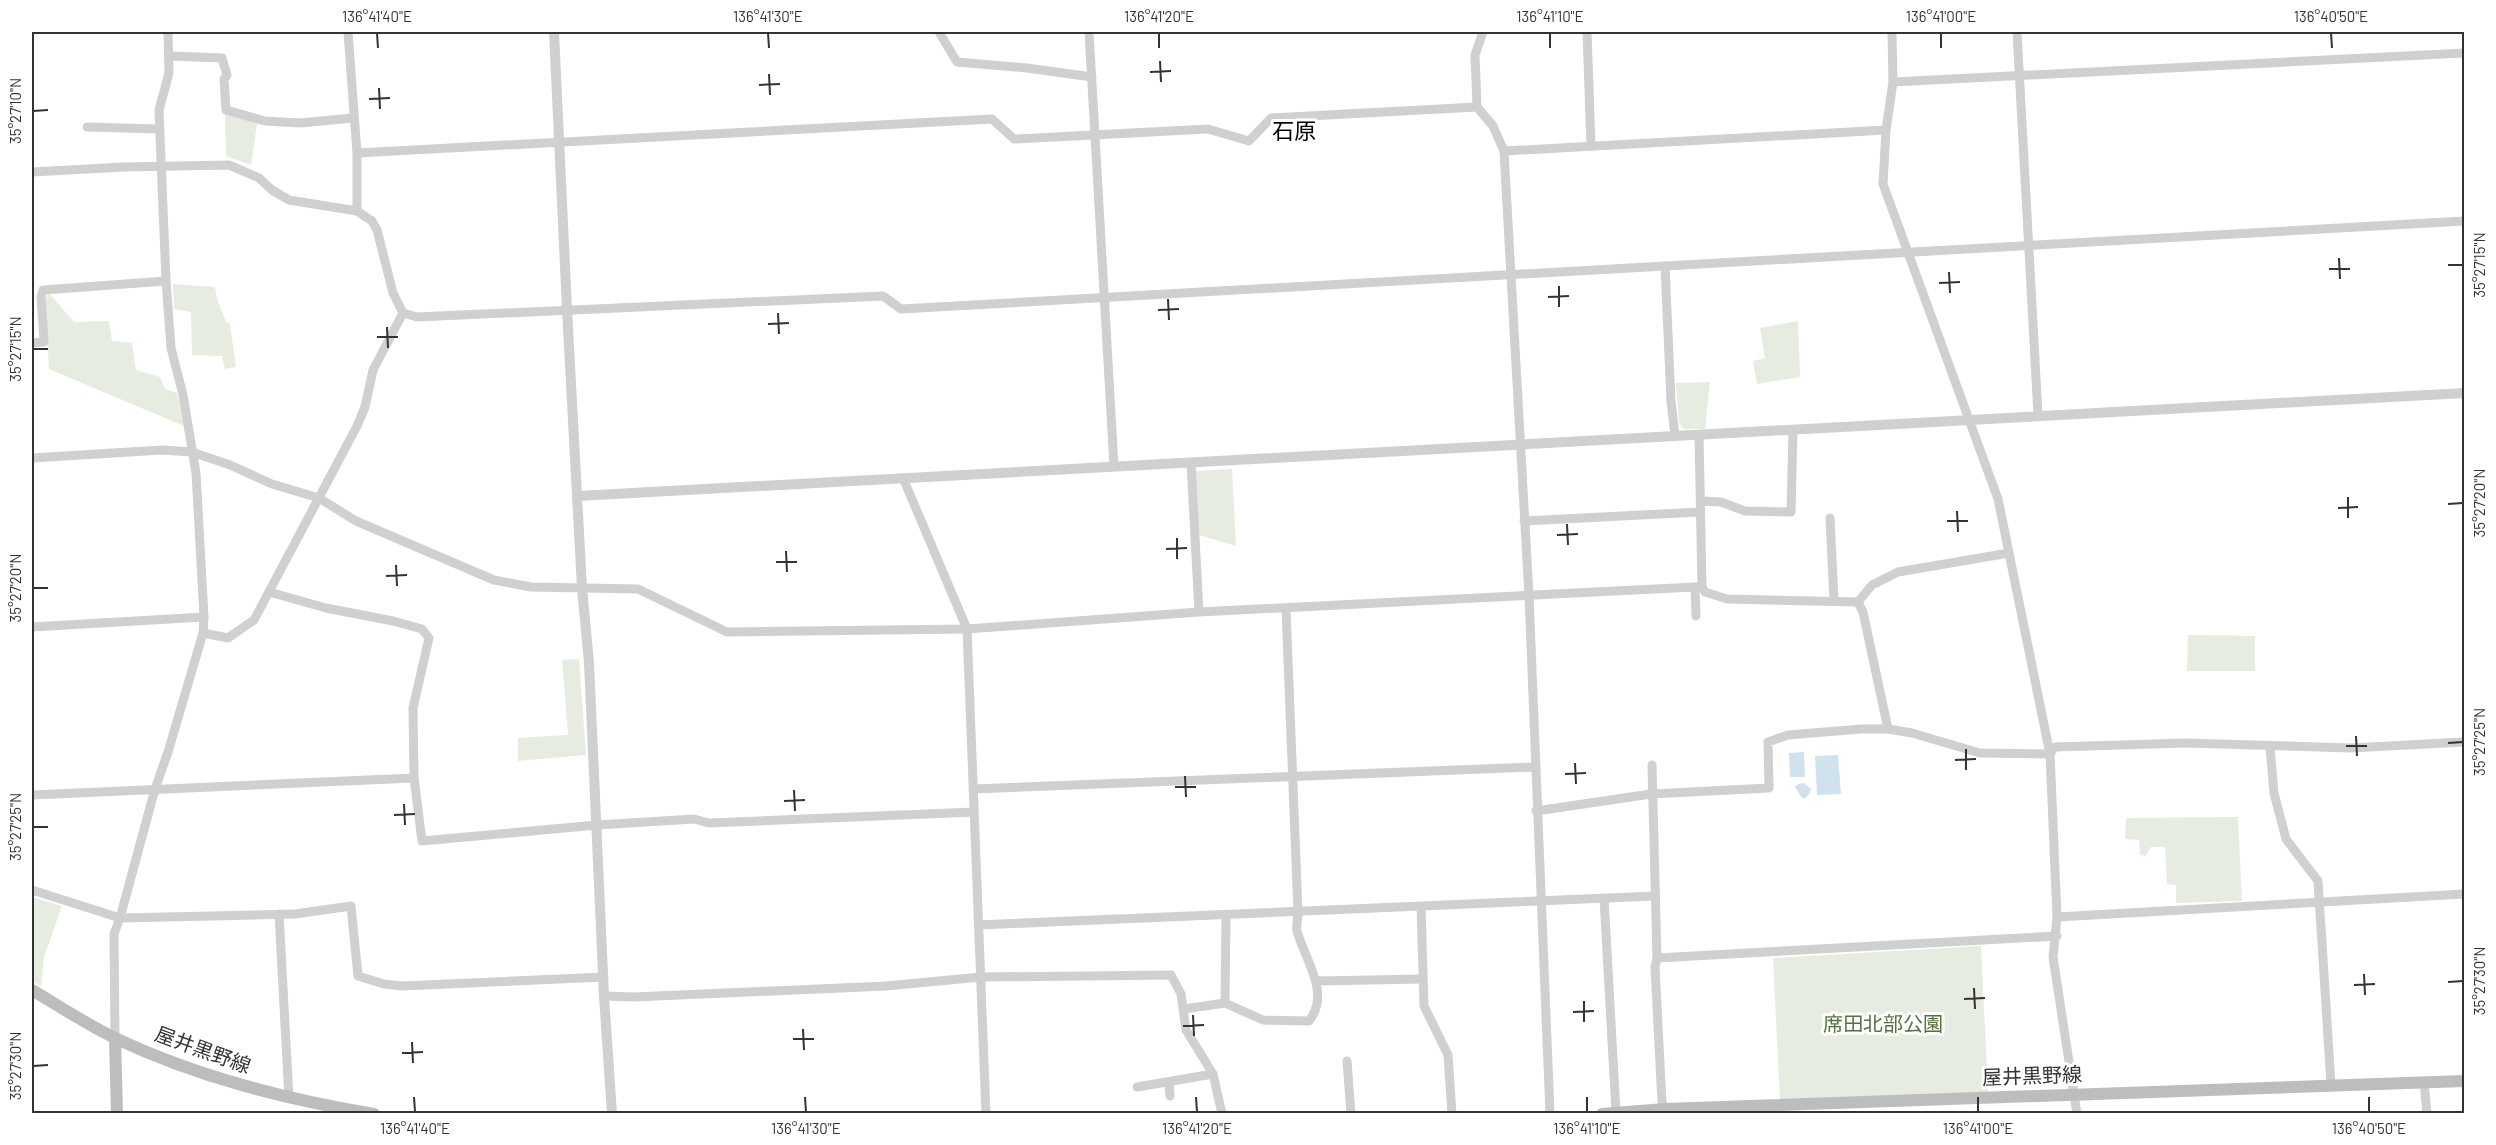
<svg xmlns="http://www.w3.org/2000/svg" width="2496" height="1145" font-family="Barlow,'Noto Sans JP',sans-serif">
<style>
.green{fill:#e6ecdf}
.water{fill:#cfe2ee}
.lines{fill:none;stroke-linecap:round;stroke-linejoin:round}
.minor{stroke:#d0d0d0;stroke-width:9}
.tertiary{stroke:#d0d0d0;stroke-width:10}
.secondary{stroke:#bdbdbd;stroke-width:12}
.ticks{fill:none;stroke:#333;stroke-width:2}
.labels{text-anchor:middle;stroke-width:6;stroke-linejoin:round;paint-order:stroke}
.park-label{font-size:20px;fill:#56703f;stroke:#fff}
.street-label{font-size:20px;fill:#333;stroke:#fff}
.quarter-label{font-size:22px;fill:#000;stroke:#fff}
.neatline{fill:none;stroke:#333;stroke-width:2}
.ticks-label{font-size:15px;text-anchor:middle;fill:#333}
</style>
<rect width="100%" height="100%" fill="#fff"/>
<g class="green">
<polygon points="225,113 258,117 251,165 226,156"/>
<polygon points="173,284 215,287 217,299 226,322 230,324 236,367 225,369 222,356 192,355 191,312 174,309"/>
<polygon points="49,293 74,322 109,321 112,341 132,343 136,370 160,377 165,389 177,393 184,426 49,369 45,299"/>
<polygon points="1798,321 1800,377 1757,384 1753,361 1765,358 1760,328"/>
<polygon points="1710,382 1705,429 1684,429 1679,423 1676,383"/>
<polygon points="1232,469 1236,546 1199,535 1195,471"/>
<polygon points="2188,635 2255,636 2255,671 2187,671"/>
<polygon points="579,659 586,755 518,761 518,738 568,735 562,660"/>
<polygon points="2238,817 2242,901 2176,903 2176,885 2167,884 2165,847 2151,847 2146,856 2140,855 2139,840 2125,839 2126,818"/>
<polygon points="32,897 62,906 44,957 41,987 32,981"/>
<polygon points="1981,946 1988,1092 1780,1100 1773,958"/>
</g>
<g class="water">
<polygon points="1804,752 1805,777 1790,777 1789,753"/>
<polygon points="1838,755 1841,794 1817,795 1815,756"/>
<polygon points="1804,783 1811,789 1810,793 1806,798 1802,798 1795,787 1798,784"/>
</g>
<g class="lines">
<g class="minor">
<polyline points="348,32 357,153 357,211"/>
<polyline points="939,32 957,62 1027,68 1092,77"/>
<polyline points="1089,32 1114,466"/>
<polyline points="1483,32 1475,55 1477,107 1493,126 1504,151 1529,596 1550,1114"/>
<polyline points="1587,32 1591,146"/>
<polyline points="1892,32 1893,82 1886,130 1883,184 1998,499 2050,754 2057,917 2053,957 2077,1114"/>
<polyline points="2017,32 2038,415"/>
<polyline points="170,56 222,58 227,75 224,79 226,110 265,121 300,123 353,118"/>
<polyline points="1893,82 2464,53"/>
<polyline points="87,127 159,129"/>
<polyline points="1504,151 1886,130"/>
<polyline points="357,153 992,119 1014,139 1208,129 1249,141 1271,118 1477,107"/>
<polyline points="32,172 124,167 229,165 259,178 272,190 289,200 357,211 372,221 377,230 393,293 403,313"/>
<polyline points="1665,266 1671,401 1675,436"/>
<polyline points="403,313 417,317 883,296 901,309 2464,221"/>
<polyline points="32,343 44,342 41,297 43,290 166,281"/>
<polyline points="1699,435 1702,587"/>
<polyline points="32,458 162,450 192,452 230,465 272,484 319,498 356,521 494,580 531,587 638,589 727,632 967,629 1199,612 1695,587 1702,587 1705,592 1727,599 1858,602"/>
<polyline points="1191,463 1199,612"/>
<polyline points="903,478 967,629 986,1114"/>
<polyline points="1701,501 1721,502 1745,511 1791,512 1793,430"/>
<polyline points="1830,518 1834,601"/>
<polyline points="1524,521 1700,512"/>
<polyline points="1695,587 1696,616"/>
<polyline points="269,592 326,608 393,621 422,629 429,638 413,708 414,778 422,841 597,825 694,819 709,823 974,812"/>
<polyline points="1858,602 1872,585 1898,572 2009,553"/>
<polyline points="1858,602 1863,612 1888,729"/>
<polyline points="32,627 204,617"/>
<polyline points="203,633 228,638 254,620 357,426 365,407 373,370 403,313"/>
<polyline points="2270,747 2274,793 2286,839 2318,881 2331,1085"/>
<polyline points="1652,765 1657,958 1655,967 1662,1103 1665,1109"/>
<polyline points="973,789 1535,767"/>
<polyline points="32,795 414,778"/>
<polyline points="1536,811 1651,794 1769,788 1768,742 1788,735 1861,729 1888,729 1912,733 1980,753 2050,754 2055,747 2186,743 2351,748 2464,742"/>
<polyline points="32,890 120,918 295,914 351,906 358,976 384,984 402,986 604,977"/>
<polyline points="1604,898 1616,1112"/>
<polyline points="1421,907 1424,1006 1448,1055 1452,1114"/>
<polyline points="279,914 289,1098"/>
<path d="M1226 915 1225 1003 1263 1020 1309 1021C1331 993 1305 960 1297 931 1296 925 1298 918 1298 912L1286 609"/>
<polyline points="2057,917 2464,894"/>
<polyline points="978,925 1655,896"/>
<polyline points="1657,958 2057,936"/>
<polyline points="1317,981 1422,979"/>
<polyline points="604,996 634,997 886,986 981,977 1171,975 1181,994 1186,1030 1213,1074 1222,1114"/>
<polyline points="1184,1009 1225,1003"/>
<polyline points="115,1038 114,934 120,918 155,789 168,752 203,633 204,617 196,473 183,395 171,348 166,281 159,110 169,73 168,32"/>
<polyline points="1347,1061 1351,1114"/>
<polyline points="1169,1082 1170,1096"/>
<polyline points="2424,1082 2427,1114"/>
<polyline points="1137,1087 1213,1074"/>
</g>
<g class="tertiary">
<polyline points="554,32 567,309 582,588 589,663 604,996 612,1114"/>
<polyline points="578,496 2464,393"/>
</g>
<g class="secondary">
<path d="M32 990C59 1006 86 1024 115 1038 197 1077 284 1099 374 1114"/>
<polyline points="115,1038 117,1114"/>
<polyline points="1602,1114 1665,1109 2464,1081"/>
</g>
</g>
<path class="ticks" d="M377 33 378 48M768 33 769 48M1159 33V48M1550 33V48M1941 33V48M2331 33 2332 48M1160 61 1161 82M1150 72 1171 71M769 74 770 95M759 85 780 84M379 88 380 109M369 99 390 98M33 111 48 110M2339 258 2340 279M2448 265H2463M2329 269H2350M1949 272 1950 293M1939 283 1960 282M1559 286V307M1548 297 1569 296M1168 299 1169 320M1158 310 1179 309M778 313 779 334M768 324 789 323M387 327 388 348M377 337H398M33 349H48M2348 497V518M2448 504 2463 503M2338 508 2358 507M1957 511 1958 532M1947 521H1968M1567 524 1568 545M1557 535 1578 534M1177 538V559M1166 549 1187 548M786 551 787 572M776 562H797M396 565 397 586M386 576 407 575M33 588H48M2356 736 2357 756M2448 743 2463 742M2346 746H2367M1966 749V770M1955 760 1976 759M1575 763 1576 784M1565 774 1586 773M1185 776 1186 797M1175 787H1196M794 790 795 811M784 801 805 800M404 804 405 825M394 815 415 814M33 827H48M2364 974 2365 995M2448 982 2463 981M2354 985 2375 984M1974 988 1975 1009M1964 999 1985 998M1584 1001V1022M1573 1012 1594 1011M1193 1015 1194 1036M1183 1026 1204 1025M803 1029 804 1050M793 1039H814M412 1042 413 1063M402 1053 423 1052M33 1066 48 1065M414 1097 415 1112M805 1097 806 1112M1196 1097 1197 1112M1587 1097V1112M1978 1097V1112M2369 1097V1112"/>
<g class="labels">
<g class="park-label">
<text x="1883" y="1031">席田北部公園</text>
</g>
<g class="street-label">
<text transform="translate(203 1050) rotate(20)" y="7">屋井黒野線</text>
<text transform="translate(2032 1076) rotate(-2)" y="7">屋井黒野線</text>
</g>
<g class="quarter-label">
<text x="1294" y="139">石原</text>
</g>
</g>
<rect width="2496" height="1145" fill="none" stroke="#ffffff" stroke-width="66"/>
<rect x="33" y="33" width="2430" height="1079" class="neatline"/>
<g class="ticks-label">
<text x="377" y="22">136°41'40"E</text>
<text x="768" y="22">136°41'30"E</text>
<text x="1159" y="22">136°41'20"E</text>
<text x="1550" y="22">136°41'10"E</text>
<text x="1941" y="22">136°41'00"E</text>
<text x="2331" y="22">136°40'50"E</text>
<text transform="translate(16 111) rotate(-90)" y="5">35°27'10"N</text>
<text transform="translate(2480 265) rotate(-90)" y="5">35°27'15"N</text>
<text transform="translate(16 349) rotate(-90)" y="5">35°27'15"N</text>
<text transform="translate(2480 503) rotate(-90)" y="5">35°27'20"N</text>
<text transform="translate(16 588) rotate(-90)" y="5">35°27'20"N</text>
<text transform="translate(2480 742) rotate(-90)" y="5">35°27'25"N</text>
<text transform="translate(16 827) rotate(-90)" y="5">35°27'25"N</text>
<text transform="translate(2480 981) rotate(-90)" y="5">35°27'30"N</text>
<text transform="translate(16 1066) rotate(-90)" y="5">35°27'30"N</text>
<text x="415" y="1134">136°41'40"E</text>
<text x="806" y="1134">136°41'30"E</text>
<text x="1197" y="1134">136°41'20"E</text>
<text x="1587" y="1134">136°41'10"E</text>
<text x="1978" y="1134">136°41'00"E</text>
<text x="2369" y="1134">136°40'50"E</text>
</g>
</svg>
